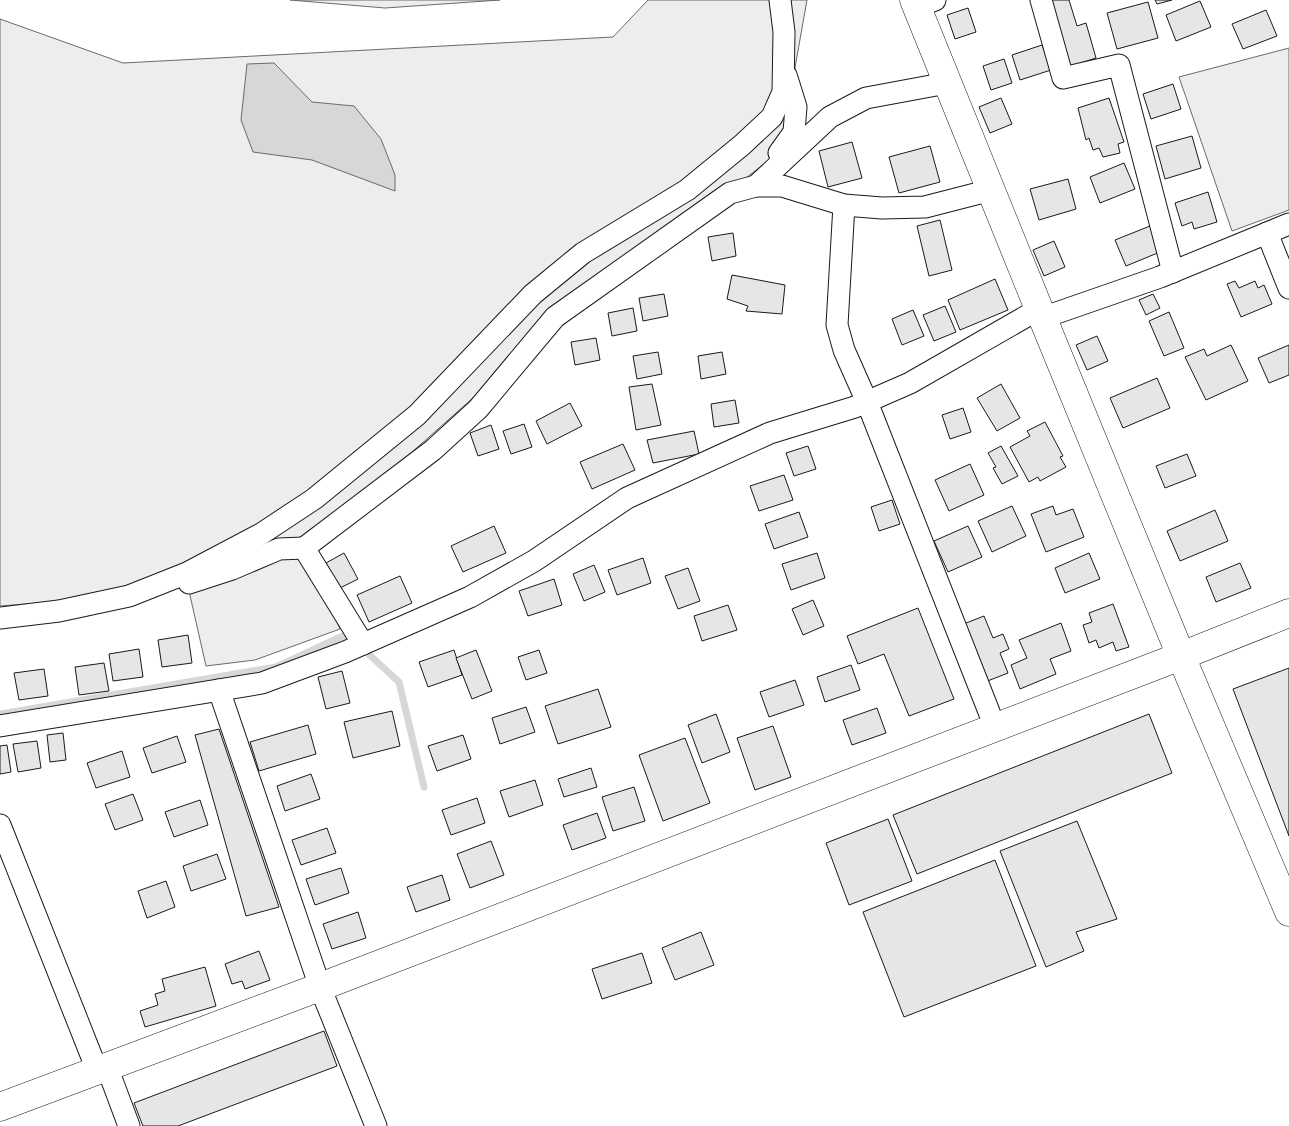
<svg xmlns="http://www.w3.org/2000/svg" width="1289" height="1126" font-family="Rubik,sans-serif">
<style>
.built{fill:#ededed;stroke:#6a6a6a}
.water{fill:#d7d7d7;stroke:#6a6a6a}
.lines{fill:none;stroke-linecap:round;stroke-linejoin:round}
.stream{stroke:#d7d7d7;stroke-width:7}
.building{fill:#e6e6e6;stroke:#1a1a1a}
.street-casing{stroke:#1a1a1a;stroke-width:23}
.secondary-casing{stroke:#1a1a1a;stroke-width:29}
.street{stroke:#fff;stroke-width:21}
.secondary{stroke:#fff;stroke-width:28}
</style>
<rect width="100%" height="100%" fill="#fff"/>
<g class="built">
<polygon points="290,0 500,0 385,8"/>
<polygon points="648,0 807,0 780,152 669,236 528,349 304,548 310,556 340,629 255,660 206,666 189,591 235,568 129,596 0,606 0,19 123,63 613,37"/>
<polygon points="1289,48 1289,210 1232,231 1179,77"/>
</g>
<polygon class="water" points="274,63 312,102 354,106 381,139 395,175 395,191 312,160 253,152 241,120 247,64"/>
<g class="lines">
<g class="stream">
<polyline points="362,648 399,682 424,787"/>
<polyline points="0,714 276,667 347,634 352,639"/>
</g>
</g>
<g class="building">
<polygon points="1047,0 1069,0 1077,26 1086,23 1096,58 1068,67"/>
<polygon points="1155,0 1172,0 1157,4"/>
<polygon points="1200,1 1211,27 1176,41 1166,15"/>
<polygon points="1148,2 1158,38 1117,49 1107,13"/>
<polygon points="968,8 976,32 955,39 947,15"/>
<polygon points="1266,10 1277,36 1243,49 1232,24"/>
<polygon points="1042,45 1051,70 1020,80 1012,55"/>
<polygon points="1004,59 1012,83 991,90 983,66"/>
<polygon points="1173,84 1181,109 1151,119 1143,94"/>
<polygon points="1001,98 1012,124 990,133 979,107"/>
<polygon points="1109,98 1124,142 1118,144 1120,153 1103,157 1099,148 1093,150 1089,138 1086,140 1078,108"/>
<polygon points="1192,136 1201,168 1165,179 1156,146"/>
<polygon points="852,142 862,178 828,187 819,151"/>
<polygon points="930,146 940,182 899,193 889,157"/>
<polygon points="1124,163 1135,189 1100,203 1090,177"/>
<polygon points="1068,179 1076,209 1039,220 1030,189"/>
<polygon points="1208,192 1217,222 1194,229 1192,222 1182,226 1175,203"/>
<polygon points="940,220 952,270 929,276 917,226"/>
<polygon points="1150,226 1160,252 1126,266 1115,240"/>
<polygon points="733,233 736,256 712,261 708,237"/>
<polygon points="1054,241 1065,267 1044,276 1033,250"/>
<polygon points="732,275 785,285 782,314 746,311 748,306 727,299"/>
<polygon points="995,279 1008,310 960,330 948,300"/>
<polygon points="1235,281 1239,288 1255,281 1258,288 1264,285 1272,304 1241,317 1227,284"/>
<polygon points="664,294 668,316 643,321 639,298"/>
<polygon points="1153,294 1160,308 1146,315 1139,300"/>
<polygon points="945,306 956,332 934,341 923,315"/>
<polygon points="633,308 637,331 612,336 608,313"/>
<polygon points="913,310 924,336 902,345 892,319"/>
<polygon points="1169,312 1184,348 1164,356 1149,321"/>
<polygon points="1097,336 1108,361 1087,370 1076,345"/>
<polygon points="596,338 600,360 575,365 571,342"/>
<polygon points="1231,345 1248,381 1206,400 1185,357 1204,349 1207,356"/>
<polygon points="1289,345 1289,375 1269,383 1258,358"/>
<polygon points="658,352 662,374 637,379 633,356"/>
<polygon points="722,352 726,374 701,379 698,356"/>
<polygon points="1157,378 1170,408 1123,428 1110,398"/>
<polygon points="652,384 661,425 636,430 629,387"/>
<polygon points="1001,384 1020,418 997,431 977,398"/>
<polygon points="735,400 739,423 714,427 711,404"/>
<polygon points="570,403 582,426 547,444 536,421"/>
<polygon points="963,408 971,432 950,439 942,415"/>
<polygon points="1045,422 1063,456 1060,457 1066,467 1040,481 1038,477 1029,482 1010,447 1030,436 1027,431"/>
<polygon points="524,424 532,447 511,454 503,431"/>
<polygon points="491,425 499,449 478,456 470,433"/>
<polygon points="694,431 699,454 653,463 647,440"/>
<polygon points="623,444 635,470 592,489 580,462"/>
<polygon points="808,446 816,469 794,476 786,453"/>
<polygon points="1001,446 1018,476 1002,484 993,468 996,467 988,453"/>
<polygon points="1187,454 1196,476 1165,488 1156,466"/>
<polygon points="970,464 984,495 949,511 935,480"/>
<polygon points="784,475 793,500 759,511 750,486"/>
<polygon points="892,500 900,524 879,531 871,507"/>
<polygon points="1012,506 1026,536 992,552 978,521"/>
<polygon points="1053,506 1056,515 1073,509 1084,537 1046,552 1031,514"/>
<polygon points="1215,510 1228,541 1180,561 1167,531"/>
<polygon points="799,512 808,537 774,549 765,524"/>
<polygon points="494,526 506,553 463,572 451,546"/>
<polygon points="968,526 982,557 948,572 934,541"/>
<polygon points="344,553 358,579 340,588 326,563"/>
<polygon points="817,553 825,578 791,590 782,564"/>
<polygon points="1089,553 1100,579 1065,593 1055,568"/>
<polygon points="643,558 651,583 617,595 608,570"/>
<polygon points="1240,563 1251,588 1216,602 1206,577"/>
<polygon points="594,565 605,592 584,601 573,574"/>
<polygon points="688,568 700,601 678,609 665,576"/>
<polygon points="400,576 412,603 369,622 357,595"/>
<polygon points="554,579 562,605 528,616 519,591"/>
<polygon points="813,600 824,626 803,635 792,609"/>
<polygon points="1113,604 1129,647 1116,651 1113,642 1099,648 1096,640 1089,643 1083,625 1092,622 1089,613"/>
<polygon points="728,605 737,630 702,641 694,616"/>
<polygon points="918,608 954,699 909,716 884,654 858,664 847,636"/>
<polygon points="984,616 993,638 1003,634 1009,649 1000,653 1008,673 985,682 961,625"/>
<polygon points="1061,623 1071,651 1050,659 1056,674 1020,689 1011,665 1027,658 1019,640"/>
<polygon points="188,635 192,663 162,667 158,640"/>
<polygon points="139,649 143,677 113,681 109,654"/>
<polygon points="454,650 462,675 428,687 419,662"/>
<polygon points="476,650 492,691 472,699 456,658"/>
<polygon points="539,650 547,673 526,680 518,657"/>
<polygon points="104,663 109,691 79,695 75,667"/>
<polygon points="851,665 860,690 825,702 817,677"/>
<polygon points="1289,668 1289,836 1233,689"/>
<polygon points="44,669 48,696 19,700 14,673"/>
<polygon points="342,671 350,703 326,709 318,677"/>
<polygon points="795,680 804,705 769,717 760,692"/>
<polygon points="598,689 611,727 558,744 545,706"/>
<polygon points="526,707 535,732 500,744 492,718"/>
<polygon points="877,708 886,733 852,745 843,720"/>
<polygon points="392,711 400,746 353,758 344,722"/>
<polygon points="716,714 730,752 702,763 688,725"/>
<polygon points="1149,714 1172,773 917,874 893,815"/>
<polygon points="308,725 316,754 259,771 250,742"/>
<polygon points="773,726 791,777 755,790 737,738"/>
<polygon points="219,729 279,907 246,916 195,735"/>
<polygon points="63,733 66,760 50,762 47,735"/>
<polygon points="463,735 471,759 437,771 428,746"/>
<polygon points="177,736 186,762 152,773 143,748"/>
<polygon points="685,738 710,803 663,821 639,755"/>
<polygon points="37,741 41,768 18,772 13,744"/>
<polygon points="7,745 11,772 0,774 0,746"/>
<polygon points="122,751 130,777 96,788 87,763"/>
<polygon points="591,768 597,787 564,797 558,779"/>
<polygon points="311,774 320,799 285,811 277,786"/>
<polygon points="535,780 543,805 509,817 500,791"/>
<polygon points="634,787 645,821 613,831 602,797"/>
<polygon points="133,794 143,820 115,830 105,804"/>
<polygon points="477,798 485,823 451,835 442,810"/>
<polygon points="200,800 208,825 174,837 165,812"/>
<polygon points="597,813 606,838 572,850 563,825"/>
<polygon points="888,819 912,881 849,905 826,843"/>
<polygon points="1077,821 1117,919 1076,932 1084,951 1046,967 1000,851"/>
<polygon points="327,828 336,853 301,865 292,840"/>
<polygon points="491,841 504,875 470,888 457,854"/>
<polygon points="217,854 226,879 191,891 183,866"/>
<polygon points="995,860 1036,966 904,1017 863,912"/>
<polygon points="341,868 349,893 315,905 306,879"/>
<polygon points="442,875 450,900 416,912 407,887"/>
<polygon points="166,881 175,907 147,918 138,891"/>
<polygon points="358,912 366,938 332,949 323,924"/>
<polygon points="701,932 714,965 675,980 662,948"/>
<polygon points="259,951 270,980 245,989 242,981 232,984 225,964"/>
<polygon points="642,953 652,983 602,999 592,969"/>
<polygon points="205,967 216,1006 145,1027 140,1011 158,1005 155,994 165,991 162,979"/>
<polygon points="324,1031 337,1066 178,1126 143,1126 134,1103"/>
</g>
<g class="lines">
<defs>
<g id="street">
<polyline points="1041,0 1063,78 1119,65 1173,272"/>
<polyline points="917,7 935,0"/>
<polyline points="779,153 794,132 796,107 786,75"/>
<polyline points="756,186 830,117 866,98 947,83"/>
<polyline points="844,205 837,325 844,350 867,402 995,727"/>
<polyline points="1267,233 1289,288"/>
<polyline points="1042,318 1160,277 1289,224"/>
<polyline points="189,583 232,569 279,549 304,548"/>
<polyline points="0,618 59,611 129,596 187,573 261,534 314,499 417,415 533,294 583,253 687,190 742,145 772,117 783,92 784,32 780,0"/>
<polyline points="363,644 304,548 433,450 478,409 555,317 730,193 756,186 782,186 844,205 882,208 925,207 991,190"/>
<polyline points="219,690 320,987 376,1126"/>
<polyline points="0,726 262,683 345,652 470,597 534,561 627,498 770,433 855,407 910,383 1039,309"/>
<polyline points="0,825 97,1070"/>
<polyline points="107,1067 129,1126"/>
</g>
<g id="secondary">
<polyline points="914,0 1039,309 1181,656 1289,912"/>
<polyline points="0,1107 320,987 1181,656 1289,613"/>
</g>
</defs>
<use href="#street" class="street-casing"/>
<use href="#secondary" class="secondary-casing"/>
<use href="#street" class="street"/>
<use href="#secondary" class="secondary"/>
</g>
</svg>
